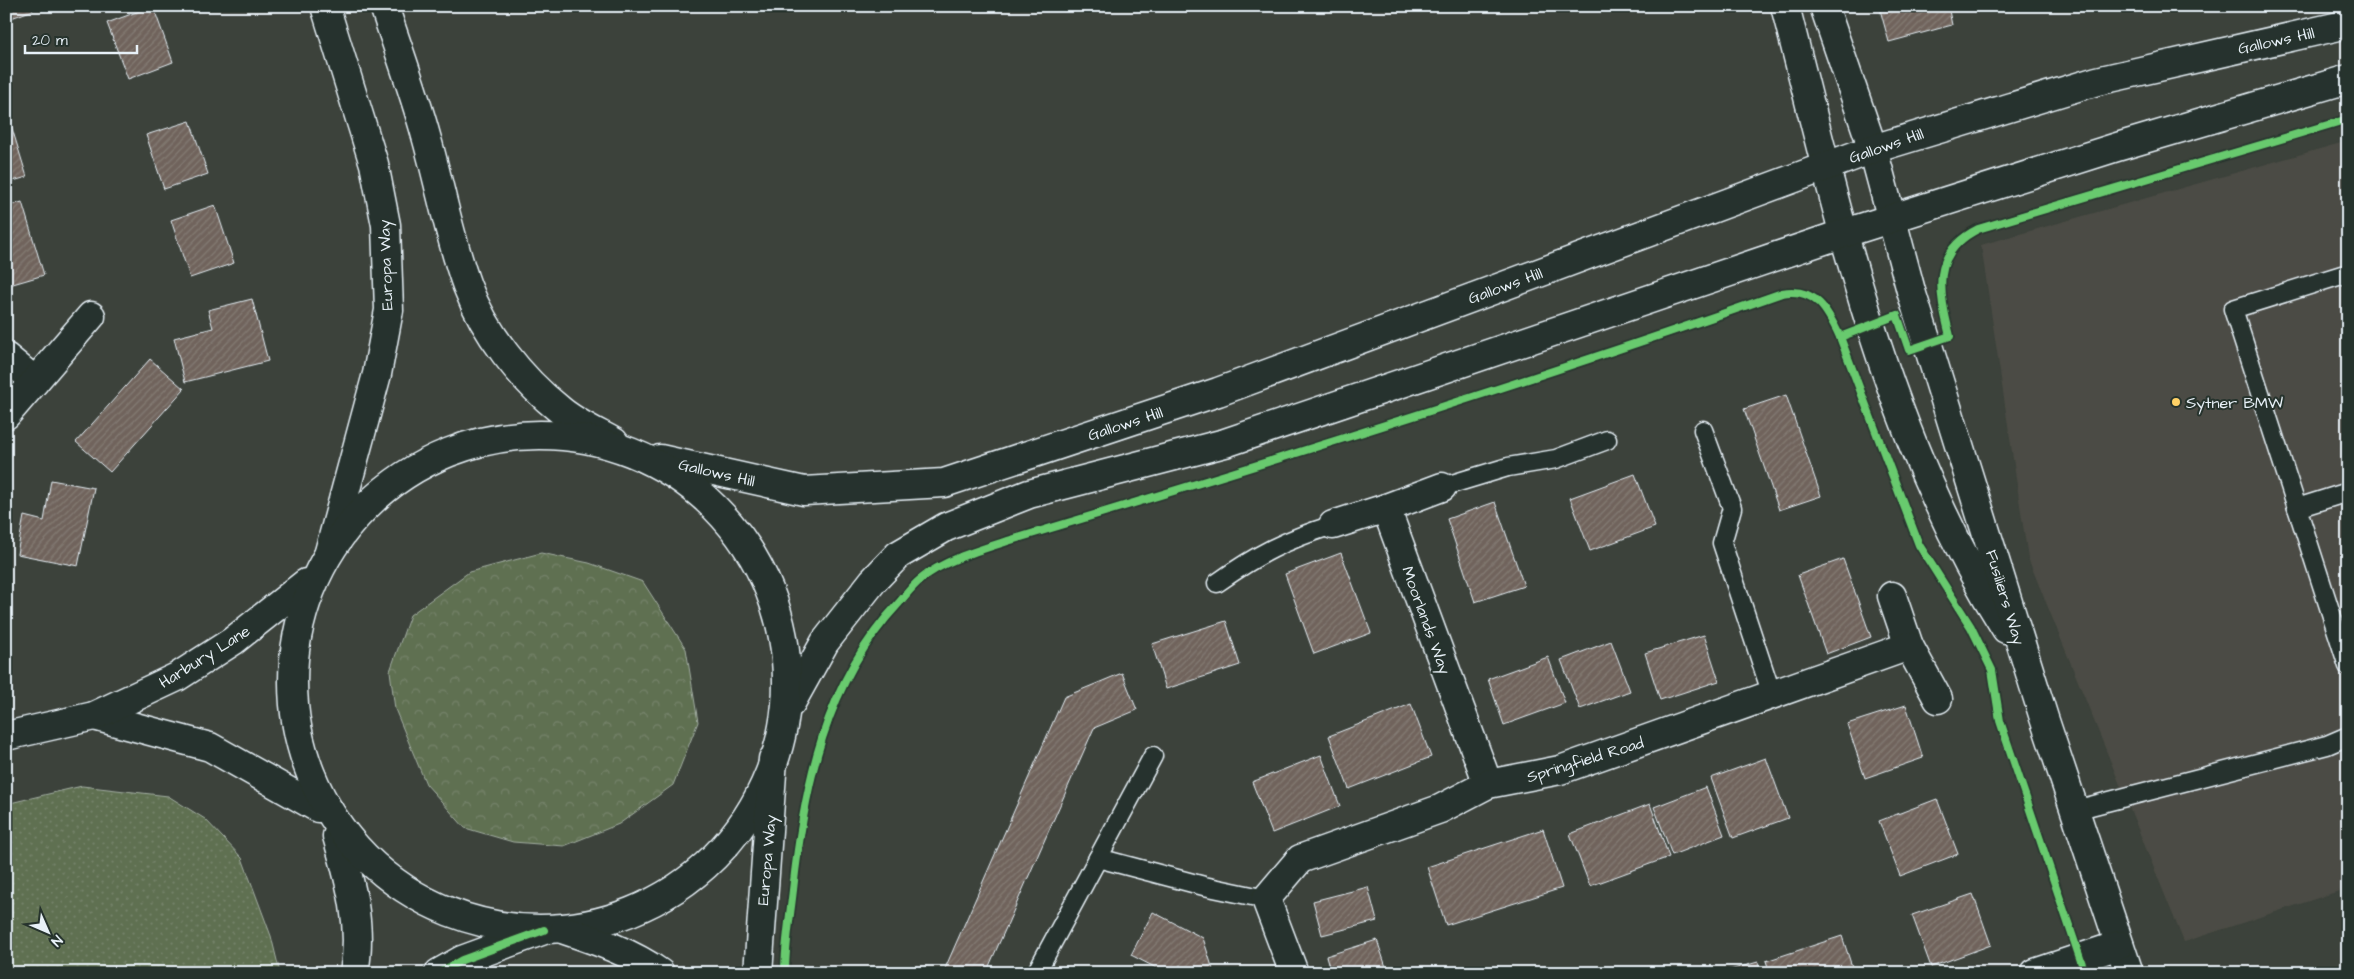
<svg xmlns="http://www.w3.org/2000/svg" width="2354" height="979" font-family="'Architects Daughter',sans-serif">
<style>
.built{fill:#4c4c45}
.forest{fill:url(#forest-crowns);stroke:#a4b0a4}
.park{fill:url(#park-dots);stroke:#a4b0a4}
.building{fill:url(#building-hatch);stroke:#e8f1f8}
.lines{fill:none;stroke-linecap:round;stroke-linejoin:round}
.lane-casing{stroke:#e8f1f8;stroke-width:21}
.street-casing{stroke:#e8f1f8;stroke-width:31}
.secondary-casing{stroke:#e8f1f8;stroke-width:31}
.highway-casing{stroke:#e8f1f8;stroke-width:31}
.lane{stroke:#26332d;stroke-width:18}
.street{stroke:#26332d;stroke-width:28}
.secondary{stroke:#26332d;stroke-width:28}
.highway{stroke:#26332d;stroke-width:28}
.cycleway-casing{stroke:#26332d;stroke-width:11}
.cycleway{stroke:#67ca6e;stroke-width:8}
.poi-dot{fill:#ffd166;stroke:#26332d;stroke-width:2}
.labels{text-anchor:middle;stroke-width:4;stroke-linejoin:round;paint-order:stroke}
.street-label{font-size:16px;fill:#e8f1f8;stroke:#26332d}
.poi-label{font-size:16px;fill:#e8f1f8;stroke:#26332d;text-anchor:start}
</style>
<defs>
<pattern id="forest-crowns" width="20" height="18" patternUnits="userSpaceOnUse" patternTransform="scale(1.25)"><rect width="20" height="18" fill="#5f6f51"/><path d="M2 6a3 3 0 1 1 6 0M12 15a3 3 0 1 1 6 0" fill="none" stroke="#76846b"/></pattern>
<pattern id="park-dots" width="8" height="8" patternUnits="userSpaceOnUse" patternTransform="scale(1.25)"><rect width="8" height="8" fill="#5f6f51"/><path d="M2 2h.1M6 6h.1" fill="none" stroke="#76846b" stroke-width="1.8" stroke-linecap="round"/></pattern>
<pattern id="building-hatch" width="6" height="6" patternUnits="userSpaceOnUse" patternTransform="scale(1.25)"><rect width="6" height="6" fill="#70645c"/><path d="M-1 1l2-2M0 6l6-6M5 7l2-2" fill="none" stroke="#847b74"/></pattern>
</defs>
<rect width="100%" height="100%" fill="#3c423b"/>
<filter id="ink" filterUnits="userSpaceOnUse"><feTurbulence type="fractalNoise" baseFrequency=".02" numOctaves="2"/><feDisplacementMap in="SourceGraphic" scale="10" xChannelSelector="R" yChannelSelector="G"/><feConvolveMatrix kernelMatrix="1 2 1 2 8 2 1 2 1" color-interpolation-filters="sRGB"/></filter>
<g filter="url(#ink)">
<polygon class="built" points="2348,141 2348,888 2184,942 2028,558 1981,245"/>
<polygon class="forest" points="541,553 589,563 643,582 686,649 698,722 673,785 619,824 564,846 513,842 465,828 426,784 395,709 390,671 410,615 469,572"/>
<polygon class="park" points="82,786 168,796 205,819 242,858 271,936 280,973 6,973 6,804"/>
<g class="building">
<polygon points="6,6 31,6 33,10 6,20"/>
<polygon points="153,6 173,62 128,79 107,23"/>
<polygon points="1879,6 1948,6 1952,25 1889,42"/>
<polygon points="6,109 27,177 6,183"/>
<polygon points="190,121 208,174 164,189 146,135"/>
<polygon points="22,202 44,275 6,286 6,207"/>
<polygon points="215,205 234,263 190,278 171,220"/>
<polygon points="252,299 268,361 185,382 174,338 213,328 208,310"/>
<polygon points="150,359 184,389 110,472 76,442"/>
<polygon points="1786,395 1821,496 1779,510 1744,409"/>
<polygon points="1635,474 1655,527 1590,551 1570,498"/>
<polygon points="51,480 94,488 78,566 17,554 24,516 44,521"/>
<polygon points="1495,502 1524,586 1475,602 1447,519"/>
<polygon points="1341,553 1371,633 1314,654 1285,574"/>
<polygon points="1843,559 1871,637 1826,654 1798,575"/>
<polygon points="1226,621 1240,665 1166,689 1152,644"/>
<polygon points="1704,635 1719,681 1660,700 1645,653"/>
<polygon points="1611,641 1630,691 1580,709 1561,660"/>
<polygon points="1548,657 1565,703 1504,725 1488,679"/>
<polygon points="1122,673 1137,710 1094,728 986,973 943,973 1064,697"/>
<polygon points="1411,704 1431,757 1349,789 1329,736"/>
<polygon points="1906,705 1923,758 1865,778 1847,724"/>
<polygon points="1321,755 1340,806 1272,833 1252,782"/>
<polygon points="1766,758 1788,818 1733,838 1711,778"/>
<polygon points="1706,787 1724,835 1672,855 1654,807"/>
<polygon points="1937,799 1958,854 1900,876 1879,821"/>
<polygon points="1650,804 1669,857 1590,886 1570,834"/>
<polygon points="1543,829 1562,888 1446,925 1427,867"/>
<polygon points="1368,887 1377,921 1322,935 1313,901"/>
<polygon points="1973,894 1991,945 1931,967 1912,915"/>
<polygon points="1153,912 1203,938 1214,973 1183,973 1180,965 1176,973 1166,973 1131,955"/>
<polygon points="1842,936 1854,973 1770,973 1766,961"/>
<polygon points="1377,940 1388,973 1331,973 1326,956"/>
<polygon points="1758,962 1761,973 1719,973"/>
</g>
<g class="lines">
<defs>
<g id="lane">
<polyline points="2348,273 2233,309 2348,666"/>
<polyline points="1703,430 1732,508 1722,543 1772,695"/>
<polyline points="1442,487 1508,467 1556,459 1607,440"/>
<polyline points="2297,508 2348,492"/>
<path d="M1217 583C1258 554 1285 540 1333 525"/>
<polyline points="2075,810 2327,745 2348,736"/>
<polyline points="1098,858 1153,756"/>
<polyline points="1036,973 1098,858 1204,886 1266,899"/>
</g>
<g id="street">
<path d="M1785 6C1840 220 1886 440 2006 629"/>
<polyline points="1824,6 1873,149 1911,291 2044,718 2129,973"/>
<polyline points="6,357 35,381"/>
<polyline points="6,415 91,316"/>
<polyline points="1386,508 1442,487"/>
<polyline points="1333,525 1386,508 1488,784"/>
<polyline points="1892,596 1909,646"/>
<polyline points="1294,973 1266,899 1300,859 1440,809 1488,784 1560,770 1909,646 1938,699"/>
<polyline points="2035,973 2119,945"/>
</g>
<g id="secondary">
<polyline points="660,459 804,491 944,483 1218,392 1873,149 2097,81 2348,24"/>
<polyline points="791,703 825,642 873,581 898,555 946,527 1029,494 1225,443 1842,234 2117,147 2348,79"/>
<polyline points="94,716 210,747 318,808"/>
<polyline points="6,736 94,716 177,677 233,641 306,583"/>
<path d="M337 836C350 881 363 925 354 973"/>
<polyline points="439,973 462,960 544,930"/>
</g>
<g id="highway">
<polyline points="325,6 374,164 386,225 389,310 377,374 329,552"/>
<path d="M384 6C398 49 414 92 426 136 440 185 449 237 467 286 485 333 520 378 559 409 575 423 596 432 614 442"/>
<circle cx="540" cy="682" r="247"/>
<path d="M565 930C598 941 632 953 660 973"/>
<polyline points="758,973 773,759"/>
</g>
</defs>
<use href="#lane" class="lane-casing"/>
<use href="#street" class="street-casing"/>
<use href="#secondary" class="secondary-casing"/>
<use href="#highway" class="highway-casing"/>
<use href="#lane" class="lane"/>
<use href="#street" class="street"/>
<use href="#secondary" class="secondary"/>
<use href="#highway" class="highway"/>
<defs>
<g id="cycleway">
<polyline points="1840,337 1919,545 1971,627 1992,670 2000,721 2085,973"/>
<polyline points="439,973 462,960 544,930"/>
<path d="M785 973C785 945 790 917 793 890 804 787 825 682 898 604 905 596 912 586 921 579 943 560 983 549 1011 540 1269 463 1527 383 1782 293 1816 287 1828 311 1840 337L1897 315 1909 350 1950 336C1939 292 1930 253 1978 229L2348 119"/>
</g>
</defs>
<use href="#cycleway" class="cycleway-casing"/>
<use href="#cycleway" class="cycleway"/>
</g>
</g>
<circle class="poi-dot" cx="2176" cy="402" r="5"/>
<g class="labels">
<g class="street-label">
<text transform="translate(2276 40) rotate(-12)" y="6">Gallows Hill</text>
<text transform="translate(1886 145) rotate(-19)" y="6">Gallows Hill</text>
<text transform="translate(385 265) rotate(-92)" y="6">Europa Way</text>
<text transform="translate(1505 285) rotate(-20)" y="6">Gallows Hill</text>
<text transform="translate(1125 423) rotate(-18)" y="6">Gallows Hill</text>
<text transform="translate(717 472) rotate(13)" y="6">Gallows Hill</text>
<text transform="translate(2006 597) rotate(73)" y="6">Fusiliers Way</text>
<text transform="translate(1427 620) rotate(70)" y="6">Moorlands Way</text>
<text transform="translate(204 656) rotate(-32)" y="6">Harbury Lane</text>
<text transform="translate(1585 759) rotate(-17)" y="6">Springfield Road</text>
<text transform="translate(766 860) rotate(-85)" y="6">Europa Way</text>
</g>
<g class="poi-label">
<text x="2186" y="408">Sytner BMW</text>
</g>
</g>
<rect width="2354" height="979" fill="none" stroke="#26332d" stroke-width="25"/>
<rect x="12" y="12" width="2329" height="954" fill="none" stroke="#e8f1f8" stroke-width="2" filter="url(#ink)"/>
<g transform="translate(48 932) rotate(135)" stroke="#26332d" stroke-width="4" paint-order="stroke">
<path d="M0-4L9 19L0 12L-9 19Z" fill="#e8f1f8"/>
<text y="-8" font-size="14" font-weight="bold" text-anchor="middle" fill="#e8f1f8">N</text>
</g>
<path d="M25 45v8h112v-8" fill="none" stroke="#e8f1f8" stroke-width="2.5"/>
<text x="32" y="45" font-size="15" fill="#e8f1f8" stroke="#26332d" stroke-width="4" paint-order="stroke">20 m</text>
</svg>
